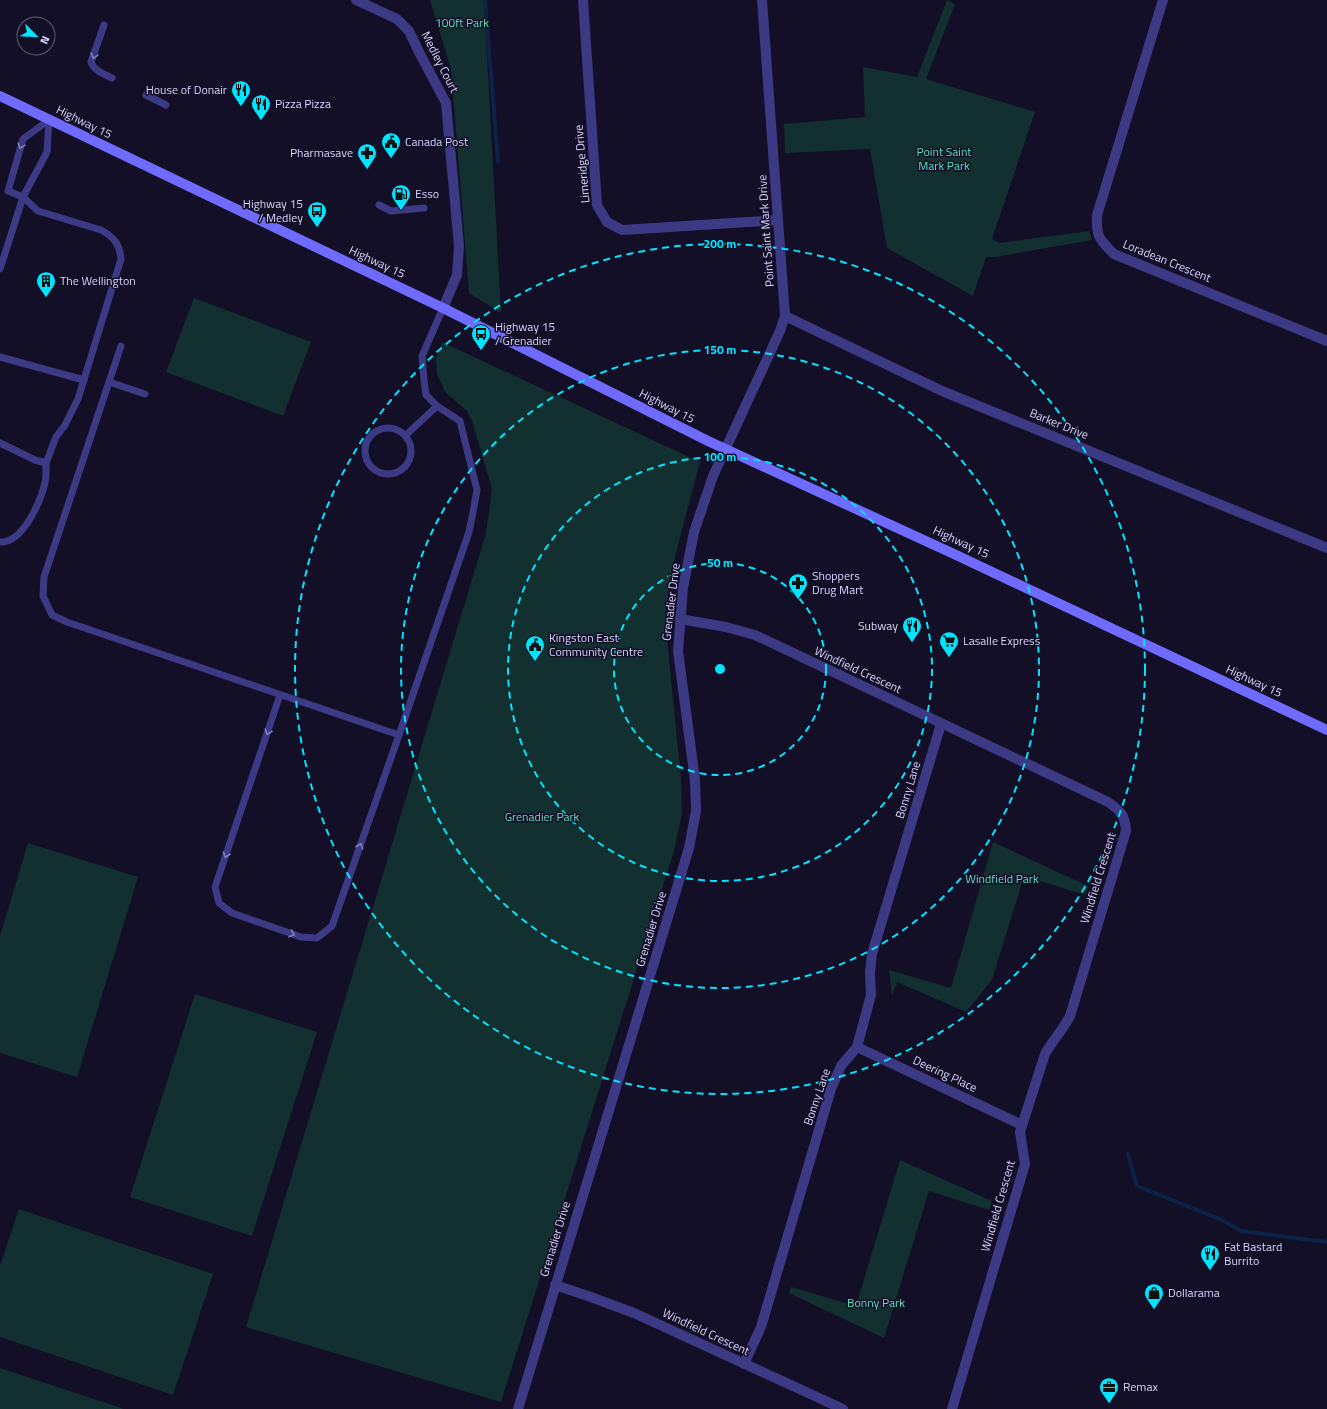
<svg xmlns="http://www.w3.org/2000/svg" width="1327" height="1409" font-family="'Titillium Web',sans-serif">
<style>
.green{fill:#12302f}
.lines{fill:none;stroke-linecap:round;stroke-linejoin:round}
.stream{stroke:#0c2248;stroke-width:4}
.lane{stroke:#3d3a85;stroke-width:7}
.street{stroke:#3d3a85;stroke-width:10}
.secondary{stroke:#6f6bff;stroke-width:10}
.oneway{stroke:#837fbc}
.ring{fill:none;stroke:#00e5ff;stroke-width:2;stroke-dasharray:7 5}
.labels{text-anchor:middle;stroke-width:3;stroke-linejoin:round;paint-order:stroke}
.park-label{font-size:12px;fill:#5fe0c0;stroke:#130f26}
.street-label{font-size:12px;fill:#d9d4ff;stroke:#130f26}
.poi-label{font-size:12px;fill:#d9d4ff;stroke:#130f26;text-anchor:start}
.centre{fill:#00e5ff;stroke:#130f26;stroke-width:2}
.ring-label{font-size:12px;text-anchor:middle;font-weight:bold;fill:#00e5ff;stroke:#130f26;stroke-width:3;stroke-linejoin:round;paint-order:stroke}
</style>
<rect width="100%" height="100%" fill="#130f26"/>
<g class="green">
<polygon points="430,0 484,0 501,313 469,293 451,69"/>
<polygon points="947,0 955,4 926,79 1035,112 992,239 1000,243 1089,231 1092,240 995,257 986,257 973,296 887,248 870,149 785,153 784,124 865,117 863,67 917,77"/>
<polygon points="194,298 311,342 283,416 166,372"/>
<polygon points="442,342 700,462 672,568 665,618 681,779 682,813 674,851 501,1402 246,1327 486,533 492,489 472,421 467,411 445,392 437,374 436,359"/>
<polygon points="993,842 1088,886 1085,895 1024,876 992,980 966,1012 897,982 892,996 889,970 951,988"/>
<polygon points="28,843 138,877 77,1077 0,1053 0,936"/>
<polygon points="195,994 317,1032 252,1236 130,1197"/>
<polygon points="900,1160 992,1201 989,1210 929,1191 884,1338 789,1293 791,1287 856,1306"/>
<polygon points="19,1209 213,1274 173,1395 0,1337 0,1266"/>
<polygon points="0,1368 124,1409 0,1409"/>
</g>
<g class="lines">
<g class="stream">
<polyline points="485,0 498,161"/>
<polyline points="1128,1154 1137,1186 1222,1220 1241,1231 1327,1242"/>
</g>
<g class="lane">
<path d="M104 25 91 62C94 71 104 74 112 78"/>
<polyline points="146,95 166,105"/>
<polyline points="379,205 391,211 424,208"/>
<polyline points="0,269 23,197 47,152 49,120"/>
<polyline points="121,346 44,577 43,596 52,615 67,622 399,735 469,532 473,512 477,490 460,421 437,406 426,395 424,380 422,356 443,308"/>
<polyline points="0,357 84,380"/>
<polyline points="109,382 145,394"/>
<circle cx="388" cy="451" r="23"/>
<polyline points="406,435 437,406"/>
<path d="M0 443 35 460 46 463C46 467 46 471 46 475 45 495 23 544 0 542"/>
<path d="M46 463 56 437 65 425 78 399 121 259C120 245 114 237 101 230L38 211 23 197 8 191 23 139 49 120"/>
<polyline points="280,695 215,887 219,903 232,913 301,937 317,938 332,926 399,735"/>
</g>
<g class="street">
<polyline points="356,0 397,19 409,31 420,54 446,103 459,246 457,275 443,308"/>
<polyline points="583,0 597,205 607,222 622,230 778,220"/>
<path d="M1163 0 1097 215C1096 237 1099 239 1114 254L1327 341"/>
<polyline points="785,316 942,391 1327,548"/>
<path d="M680 619 726 627 755 635 1108 802C1121 811 1125 815 1126 831L1070 1016C1063 1030 1052 1041 1045 1054L1020 1132 1025 1164 952 1409"/>
<polyline points="857,1047 1022,1125"/>
<polyline points="555,1285 588,1296 634,1313 843,1409"/>
<polyline points="744,1364 761,1327 831,1089 841,1066 857,1047 871,995 870,973 872,954 941,724"/>
<polyline points="518,1409 689,848 696,811 695,780 678,651 683,588 694,532 713,476 780,331 785,316 762,0"/>
</g>
<polyline class="secondary" points="0,96 443,308 708,441 954,554 1327,730"/>
</g>
<defs><path id="oneway-chevron" d="M-2-3.5L2.5 0L-2 3.5" fill="none" stroke-width="1.6" stroke-linecap="round" stroke-linejoin="round"/></defs>
<g class="oneway">
<use href="#oneway-chevron" transform="translate(94 56) rotate(106)"/>
<use href="#oneway-chevron" transform="translate(21 146) rotate(107)"/>
<use href="#oneway-chevron" transform="translate(268 732) rotate(109)"/>
<use href="#oneway-chevron" transform="translate(360 846) rotate(-71)"/>
<use href="#oneway-chevron" transform="translate(226 855) rotate(109)"/>
<use href="#oneway-chevron" transform="translate(292 934) rotate(19)"/>
</g>
<g class="ring">
<circle cx="720" cy="669" r="106"/>
<circle cx="720" cy="669" r="212"/>
<circle cx="720" cy="669" r="319"/>
<circle cx="720" cy="669" r="425"/>
</g>
<defs>
<symbol id="restaurant-pin" viewBox="-11 -11 22 30"><path d="M0 17L-7.5 6A9.5 9.5 0 1 1 7.5 6Z" fill="#00e5ff" stroke="#130f26"/><path d="M-5-6h1v4h1v-4h1v4h1v-4h1v5L-1.5 .5V6h-2V.5L-5-1ZM5-6V6H3V1.5H1.5Q1.5-4 5-6Z" fill="#111"/></symbol>
<symbol id="civic-pin" viewBox="-11 -11 22 30"><path d="M0 17L-7.5 6A9.5 9.5 0 1 1 7.5 6Z" fill="#00e5ff" stroke="#130f26"/><path d="M-.6-6.5H3V-4.5H.6V-3L4-1V1h2V6H-6V1h2V-1L-.6-3ZM-1.2 2.5V6h2.4V2.5Z" fill="#111"/></symbol>
<symbol id="pharmacy-pin" viewBox="-11 -11 22 30"><path d="M0 17L-7.5 6A9.5 9.5 0 1 1 7.5 6Z" fill="#00e5ff" stroke="#130f26"/><path d="M-2-6h4v4h4v4h-4v4h-4v-4h-4v-4h4Z" fill="#111"/></symbol>
<symbol id="fuel-pin" viewBox="-11 -11 22 30"><path d="M0 17L-7.5 6A9.5 9.5 0 1 1 7.5 6Z" fill="#00e5ff" stroke="#130f26"/><path d="M-5.5-6h7V0h2V4h1.3V-2.5L3-4.5l.8-.8L6-3V5H2.5V1h-1V6h-7ZM-4.2-4.7v3.2H.2V-4.7Z" fill="#111"/></symbol>
<symbol id="bus-pin" viewBox="-11 -11 22 30"><path d="M0 17L-7.5 6A9.5 9.5 0 1 1 7.5 6Z" fill="#00e5ff" stroke="#130f26"/><path d="M-5-6H5V4H4V6H2V4H-2V6H-4V4H-5ZM-3.5-4V0h7V-4ZM-3.5 1.2v1.5H-2V1.2ZM2 1.2v1.5H3.5V1.2Z" fill="#111"/></symbol>
<symbol id="building-pin" viewBox="-11 -11 22 30"><path d="M0 17L-7.5 6A9.5 9.5 0 1 1 7.5 6Z" fill="#00e5ff" stroke="#130f26"/><path d="M-4-6H4V6H1V3H-1V6H-4ZM-2.5-4.3h1.7v1.8h-1.7ZM.8-4.3h1.7v1.8H.8ZM-2.5-1h1.7V.8h-1.7ZM.8-1h1.7V.8H.8Z" fill="#111"/></symbol>
<symbol id="supermarket-pin" viewBox="-11 -11 22 30"><path d="M0 17L-7.5 6A9.5 9.5 0 1 1 7.5 6Z" fill="#00e5ff" stroke="#130f26"/><path d="M-6-5.5h2.5l.6 2H6L4.5 2H-2.5L-4.4-4H-6ZM-1.5 3.2a1.3 1.3 0 1 0 .1 0ZM3 3.2a1.3 1.3 0 1 0 .1 0Z" fill="#111"/></symbol>
<symbol id="shop-pin" viewBox="-11 -11 22 30"><path d="M0 17L-7.5 6A9.5 9.5 0 1 1 7.5 6Z" fill="#00e5ff" stroke="#130f26"/><path d="M-5-2.5h2.3a2.7 3.5 0 0 1 5.4 0H5L5.5 6h-11ZM-1.5-2.5h3a1.5 2.3 0 0 0-3 0Z" fill="#111"/></symbol>
<symbol id="office-pin" viewBox="-11 -11 22 30"><path d="M0 17L-7.5 6A9.5 9.5 0 1 1 7.5 6Z" fill="#00e5ff" stroke="#130f26"/><path d="M-6-3h4V-5.5h4V-3h4V5H-6ZM-1-4.5V-3h2v-1.5ZM-6 0V1H6V0Z" fill="#111"/></symbol>
</defs>
<g fill-rule="evenodd">
<use href="#restaurant-pin" x="230" y="79" width="22" height="30"/>
<use href="#restaurant-pin" x="250" y="93" width="22" height="30"/>
<use href="#civic-pin" x="380" y="131" width="22" height="30"/>
<use href="#pharmacy-pin" x="356" y="142" width="22" height="30"/>
<use href="#fuel-pin" x="390" y="183" width="22" height="30"/>
<use href="#bus-pin" x="306" y="200" width="22" height="30"/>
<use href="#building-pin" x="35" y="270" width="22" height="30"/>
<use href="#bus-pin" x="470" y="323" width="22" height="30"/>
<use href="#pharmacy-pin" x="787" y="572" width="22" height="30"/>
<use href="#restaurant-pin" x="901" y="615" width="22" height="30"/>
<use href="#supermarket-pin" x="938" y="630" width="22" height="30"/>
<use href="#civic-pin" x="524" y="634" width="22" height="30"/>
<use href="#restaurant-pin" x="1199" y="1243" width="22" height="30"/>
<use href="#shop-pin" x="1143" y="1282" width="22" height="30"/>
<use href="#office-pin" x="1098" y="1376" width="22" height="30"/>
</g>
<g class="labels">
<g class="park-label">
<text x="462" y="27">100ft Park</text>
<text x="944" y="156">Point Saint<tspan x="944" dy="14">Mark Park</tspan></text>
<text x="542" y="821">Grenadier Park</text>
<text x="1002" y="883">Windfield Park</text>
<text x="876" y="1307">Bonny Park</text>
</g>
<g class="street-label">
<text transform="translate(440 62) rotate(63)" y="4">Medley Court</text>
<text transform="translate(84 122) rotate(26)" y="4">Highway 15</text>
<text transform="translate(582 164) rotate(-95)" y="4">Limeridge Drive</text>
<text transform="translate(766 231) rotate(-94)" y="4">Point Saint Mark Drive</text>
<text transform="translate(1167 261) rotate(22)" y="4">Loradean Crescent</text>
<text transform="translate(377 262) rotate(25)" y="4">Highway 15</text>
<text transform="translate(667 406) rotate(27)" y="4">Highway 15</text>
<text transform="translate(1059 424) rotate(22)" y="4">Barker Drive</text>
<text transform="translate(961 542) rotate(25)" y="4">Highway 15</text>
<text transform="translate(671 602) rotate(-83)" y="4">Grenadier Drive</text>
<text transform="translate(858 670) rotate(25)" y="4">Windfield Crescent</text>
<text transform="translate(1254 681) rotate(25)" y="4">Highway 15</text>
<text transform="translate(908 790) rotate(-73)" y="4">Bonny Lane</text>
<text transform="translate(1098 878) rotate(-73)" y="4">Windfield Crescent</text>
<text transform="translate(651 929) rotate(-73)" y="4">Grenadier Drive</text>
<text transform="translate(945 1074) rotate(25)" y="4">Deering Place</text>
<text transform="translate(817 1097) rotate(-71)" y="4">Bonny Lane</text>
<text transform="translate(998 1206) rotate(-74)" y="4">Windfield Crescent</text>
<text transform="translate(555 1239) rotate(-73)" y="4">Grenadier Drive</text>
<text transform="translate(706 1332) rotate(25)" y="4">Windfield Crescent</text>
</g>
<g class="poi-label">
<text x="227" y="94" text-anchor="end">House of Donair</text>
<text x="275" y="108">Pizza Pizza</text>
<text x="405" y="146">Canada Post</text>
<text x="353" y="157" text-anchor="end">Pharmasave</text>
<text x="415" y="198">Esso</text>
<text x="303" y="208" text-anchor="end">Highway 15<tspan x="303" dy="14">/ Medley</tspan></text>
<text x="60" y="285">The Wellington</text>
<text x="495" y="331">Highway 15<tspan x="495" dy="14">/ Grenadier</tspan></text>
<text x="812" y="580">Shoppers<tspan x="812" dy="14">Drug Mart</tspan></text>
<text x="898" y="630" text-anchor="end">Subway</text>
<text x="549" y="642">Kingston East<tspan x="549" dy="14">Community Centre</tspan></text>
<text x="963" y="645">Lasalle Express</text>
<text x="1224" y="1251">Fat Bastard<tspan x="1224" dy="14">Burrito</tspan></text>
<text x="1168" y="1297">Dollarama</text>
<text x="1123" y="1391">Remax</text>
</g>
</g>
<circle cx="720" cy="669" r="6" class="centre"/>
<g class="ring-label">
<text x="720" y="248">200 m</text>
<text x="720" y="354">150 m</text>
<text x="720" y="461">100 m</text>
<text x="720" y="567">50 m</text>
</g>
<g transform="translate(36 36) rotate(114)"><circle r="19" fill="#130f26" stroke="#625e7d"/>
<path d="M0-3L7 15L0 10L-7 15Z" fill="#00e5ff"/>
<text y="-6" font-size="11" font-weight="bold" text-anchor="middle" fill="#d9d4ff">N</text>
</g>
</svg>
